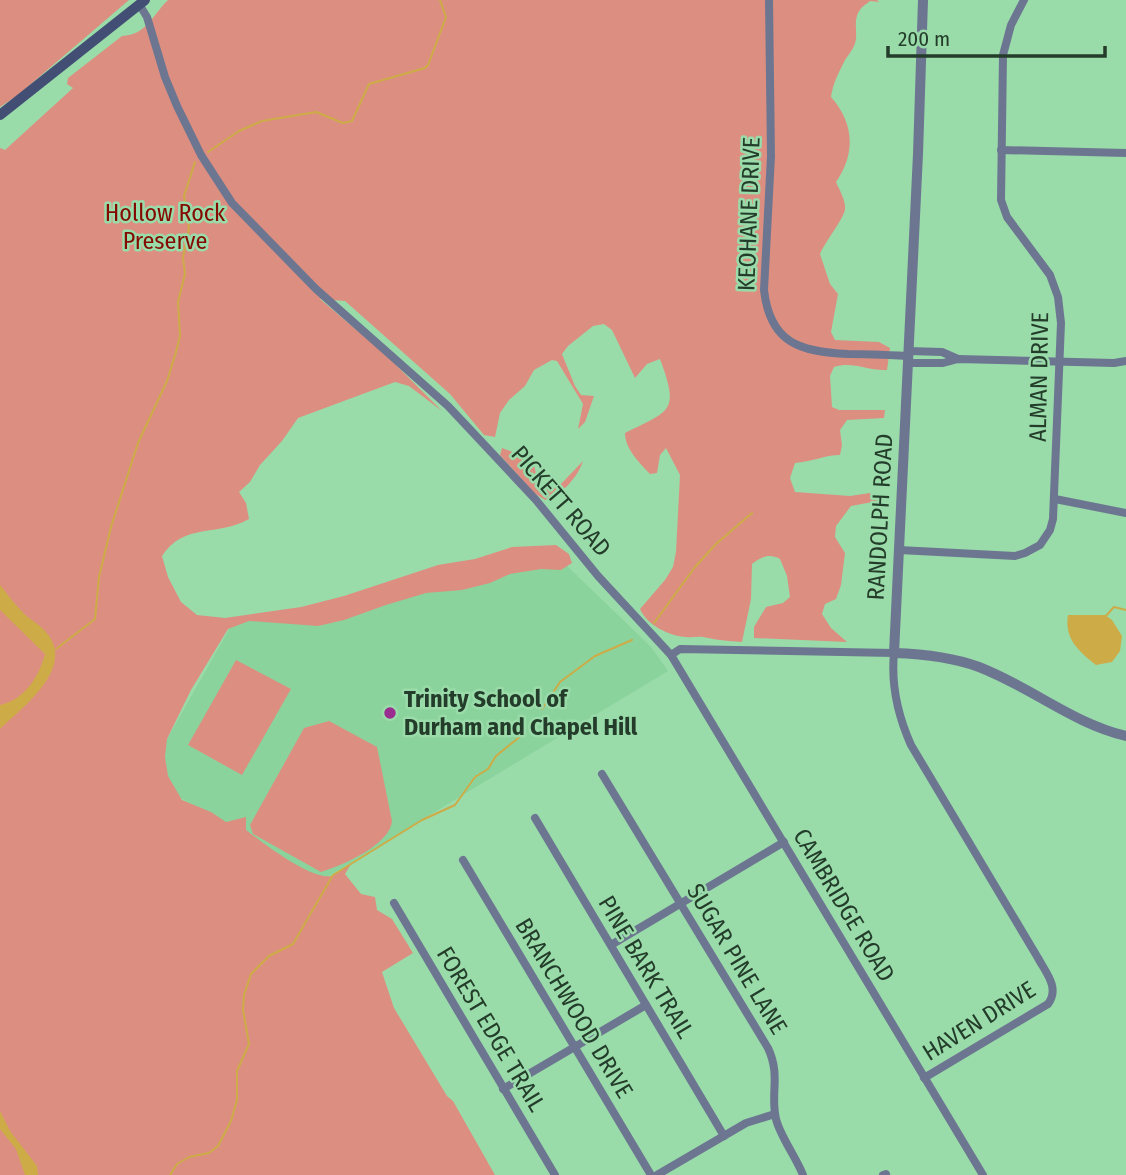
<svg xmlns="http://www.w3.org/2000/svg" width="1126" height="1175" font-family="'Fira Sans Condensed',sans-serif">
<style>
.built{fill:#8bd39c}
.green{fill:#dc8f80}
.water{fill:#cdac47}
.lines{fill:none;stroke-linecap:round;stroke-linejoin:round}
.stream{stroke:#cdac47;stroke-width:2}
.minor{stroke:#6d7691;stroke-width:8}
.tertiary{stroke:#6d7691;stroke-width:10}
.secondary{stroke:#434e74;stroke-width:10}
.poi-dot{fill:#992e90;stroke:#9adbaa;stroke-width:2.5}
.labels{text-anchor:middle;stroke-width:5;stroke-linejoin:round;paint-order:stroke}
.park-label{font-size:24px;fill:#840900;stroke:#9adbaa}
.street-label{font-size:24px;fill:#233d2a;stroke:#9adbaa}
.poi-label{font-size:24px;font-weight:bold;fill:#233d2a;stroke:#9adbaa;text-anchor:start}
</style>
<rect width="100%" height="100%" fill="#9adbaa"/>
<polygon class="built" points="561,560 651,647 668,671 322,880 165,789 158,755 232,624"/>
<g class="green">
<polygon points="0,0 129,0 18,95 0,107"/>
<path d="M168 0H877L879 2 870 1C865 5 861 7 858 13 853 24 859 35 854 46 852 51 848 55 845 60 839 72 833 83 831 97 854 123 856 153 836 182 839 189 846 201 845 209 845 217 825 242 820 254L830 284 838 294 831 332 835 340 879 342 890 348 887 370C867 371 853 361 834 367L830 376 832 407 839 410H885L884 418 847 420 840 430 842 445 840 455C825 455 811 462 795 463L790 478 795 492 850 496 870 493 878 501 851 506 836 526 835 537 845 553 841 585 836 599 825 604 822 614 831 628 847 642 754 638V627L766 607 783 603 790 597 787 576 780 559C769 553 761 557 752 564L751 599 742 642C726 641 718 640 703 637 697 636 692 638 686 637 669 636 647 625 640 609L665 580 673 567 676 552 680 475 666 448 660 455 657 473 650 474C639 462 625 449 625 433 670 410 680 413 660 359L647 364 635 378 612 330 604 324 593 326 568 346 562 354 575 386 581 395 594 396 585 422 578 429 583 404 557 361 552 360 534 370 525 386 509 400 500 413 495 437 484 435 450 394 345 301 320 299 386 355 442 411 409 386 395 382 298 418 282 441 260 465 250 482 239 492 246 503 249 519C218 537 184 522 162 556L168 577 181 602 197 615 225 618 301 607 344 596 438 565 475 559 512 547 556 545 569 554 572 563 561 570 541 569 510 574 490 583 462 590 426 593 386 605 344 620 318 626 249 621 228 629 191 690 167 739 165 757 168 776 182 800 211 812 226 822 246 817V830C262 842 310 880 331 876 337 874 345 867 351 864L345 874 361 894 375 897 377 910 392 919 413 953 382 972 394 1008 447 1096 453 1101 495 1175H0V148L5 150 73 88 67 84 68 78 122 36C147 35 153 14 168 0Z"/>
<path d="M502 448 533 460 538 483 550 490 560 485 583 461C578 477 560 497 545 500L534 493 500 455Z"/>
<polygon points="236,660 291,689 242,775 188,745"/>
<path d="M329 721 377 747 392 821C390 845 343 865 321 872L253 834 250 825 304 728Z"/>
</g>
<g class="water">
<path d="M0 585C9 596 18 609 29 618 33 621 38 624 42 628 81 664 24 706 0 729V705C24 700 39 677 45 654L0 610Z"/>
<path d="M1068 615H1105L1112 620 1122 636 1120 651 1112 662 1096 665C1078 651 1064 638 1068 615Z"/>
<polygon points="0,1111 10,1131 37,1166 38,1175 25,1175 16,1149 0,1129"/>
</g>
<g class="lines">
<g class="stream">
<polyline points="208,152 239,131 262,121 316,112 343,123 352,121 369,84 425,68 428,65 446,17 440,0"/>
<polyline points="1105,617 1114,607 1126,610"/>
<polyline points="654,623 695,567 716,544 752,513"/>
<polyline points="56,649 95,619 99,577 111,527 138,443 167,381 176,352 180,336 178,302 185,274 183,257 189,228 184,196 195,162"/>
<polyline points="542,709 560,682 595,656 632,640"/>
<polyline points="170,1175 177,1164 189,1157 209,1153 218,1146 231,1121 237,1100 237,1071 249,1044 243,1010 244,995 251,974 269,956 293,944 333,875 422,820 455,805 475,777 488,769 496,756 522,735"/>
</g>
<g class="minor">
<path d="M769 0 771 156 764 290C770 343 800 352 848 354 868 354 888 355 908 356"/>
<polyline points="139,4 147,17 165,77 177,106 201,155 232,203 316,289 448,406 536,500 598,576 671,655 983,1175"/>
<polyline points="1001,150 1126,153"/>
<polyline points="908,351 942,352 958,359"/>
<polyline points="908,363 943,363 958,359 1114,363 1126,361"/>
<polyline points="1055,499 1126,513"/>
<polyline points="899,550 1015,556 1025,553 1040,545 1050,530 1053,519 1061,323 1058,297 1050,275 1007,217 1001,200 1003,55 1011,25 1024,0"/>
<path d="M671 655 680 649 894 653C891 684 898 716 911 745L1038 958C1046 973 1060 988 1048 1004L924 1078"/>
<path d="M602 774 768 1048C781 1076 770 1093 776 1119 780 1136 796 1157 803 1175"/>
<polyline points="535,818 724,1136"/>
<polyline points="463,860 651,1175"/>
<polyline points="394,903 555,1175"/>
<polyline points="611,945 784,842"/>
<polyline points="503,1089 646,1005"/>
<polyline points="657,1175 746,1123 775,1114"/>
<polyline points="883,1175 886,1174"/>
</g>
<path class="tertiary" d="M923 0 918 154 894 653C923 654 952 657 979 667 1031 687 1072 723 1126 736"/>
<polyline class="secondary" points="0,115 145,0"/>
</g>
<circle class="poi-dot" cx="390" cy="713" r="7"/>
<g class="labels">
<g class="park-label">
<text x="165" y="221">Hollow Rock<tspan x="165" dy="28">Preserve</tspan></text>
</g>
<g class="street-label">
<text transform="translate(749 214) rotate(-88)" y="8">KEOHANE DRIVE</text>
<text transform="translate(1039 377) rotate(-89)" y="8">ALMAN DRIVE</text>
<text transform="translate(561 501) rotate(49)" y="8">PICKETT ROAD</text>
<text transform="translate(880 517) rotate(-87)" y="8">RANDOLPH ROAD</text>
<text transform="translate(844 905) rotate(59)" y="8">CAMBRIDGE ROAD</text>
<text transform="translate(737 959) rotate(59)" y="8">SUGAR PINE LANE</text>
<text transform="translate(646 967) rotate(59)" y="8">PINE BARK TRAIL</text>
<text transform="translate(574 1008) rotate(59)" y="8">BRANCHWOOD DRIVE</text>
<text transform="translate(979 1021) rotate(-32)" y="8">HAVEN DRIVE</text>
<text transform="translate(491 1029) rotate(59)" y="8">FOREST EDGE TRAIL</text>
</g>
<g class="poi-label">
<text x="404" y="707">Trinity School of<tspan x="404" dy="28">Durham and Chapel Hill</tspan></text>
</g>
</g>
<path d="M888 46v10h217v-10" fill="none" stroke="#233d2a" stroke-width="3.5"/>
<text x="898" y="46" font-size="21" fill="#233d2a" stroke="#9adbaa" stroke-width="5" paint-order="stroke">200 m</text>
</svg>
